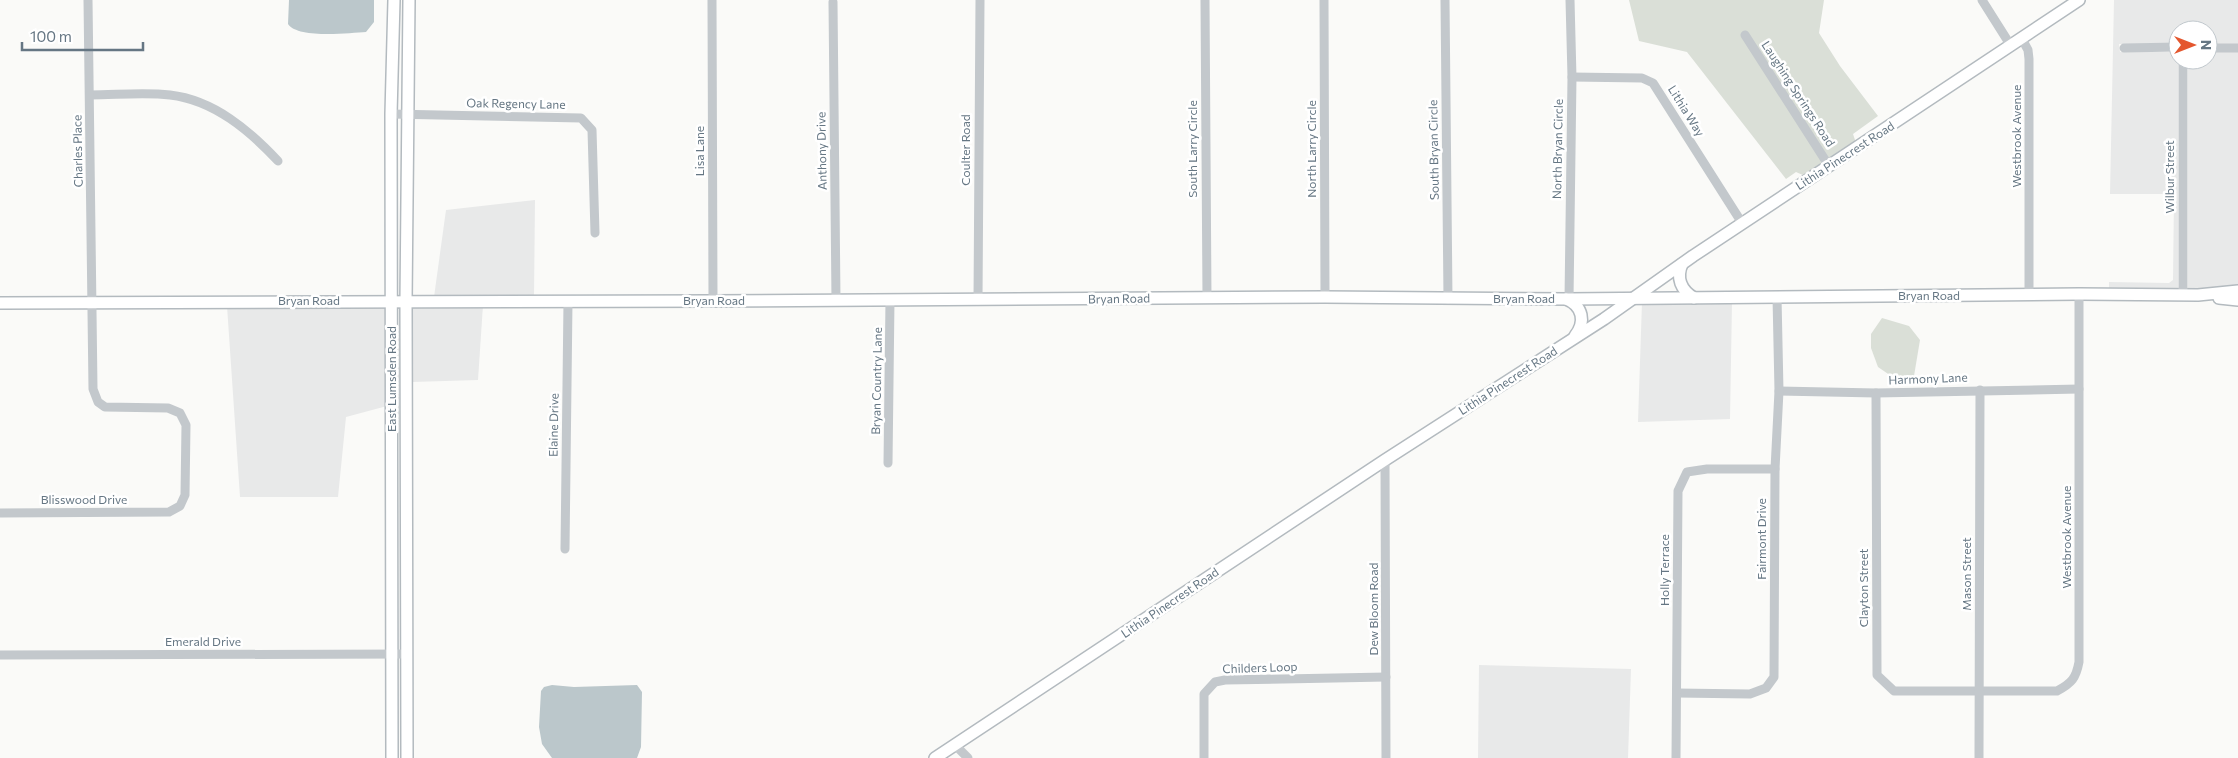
<svg xmlns="http://www.w3.org/2000/svg" width="2238" height="758" font-family="Commissioner,sans-serif">
<style>
.built{fill:#e8e9e9}
.green{fill:#dadfd7}
.water{fill:#bbc7cb}
.lines{fill:none;stroke-linecap:round;stroke-linejoin:round}
.secondary-casing{stroke:#b3babf;stroke-width:14}
.street{stroke:#c3c8cc;stroke-width:9}
.secondary{stroke:#fff;stroke-width:11}
.labels{text-anchor:middle;stroke-width:5;stroke-linejoin:round;paint-order:stroke}
.street-label{font-size:12px;fill:#657683;stroke:#fff}
</style>
<rect width="100%" height="100%" fill="#fafaf8"/>
<g class="built">
<polygon points="2114,0 2238,0 2238,44 2208,44 2208,30 2178,30 2178,44 2119,44 2120,52 2178,52 2178,291 2114,290 2109,288 2109,282 2169,283 2173,280 2174,197 2170,194 2110,194"/>
<polygon points="2208,52 2238,52 2238,287 2188,291 2188,60 2208,60"/>
<polygon points="535,200 534,297 434,297 446,210"/>
<polygon points="1642,302 1696,304 1732,302 1730,419 1638,422"/>
<polygon points="387,305 387,406 346,417 338,497 240,497 227,306"/>
<polygon points="411,305 483,305 478,380 412,382"/>
<polygon points="1479,665 1631,669 1628,758 1478,758"/>
</g>
<g class="green">
<polygon points="1629,0 1824,0 1819,33 1840,66 1878,116 1853,134 1856,143 1805,176 1796,172 1786,179 1687,52 1639,41"/>
<polygon points="1882,318 1909,326 1920,340 1913,382 1900,382 1878,367 1871,348 1871,334"/>
</g>
<g class="water">
<path d="M289 0H374V22L366 32C349 33 298 39 288 24Z"/>
<polygon points="552,685 574,687 637,685 642,692 641,747 637,758 552,758 542,744 539,727 541,691 544,687"/>
</g>
<g class="lines">
<defs>
<g id="secondary">
<path d="M1682 264C1676 278 1681 290 1694 298"/>
<polyline points="2219,298 2238,300"/>
<path d="M1566 299C1583 306 1586 322 1575 336"/>
<polyline points="0,303 713,301 1325,297 1569,299 2079,294 2198,295 2238,291"/>
<polyline points="392,758 391,114 394,0"/>
<polyline points="407,758 406,301 409,0"/>
<polyline points="935,758 1385,460 1604,319 1693,256 2079,0"/>
</g>
</defs>
<use href="#secondary" class="secondary-casing"/>
<g class="street">
<polyline points="712,0 713,301"/>
<polyline points="1205,0 1207,298"/>
<polyline points="1324,0 1325,297"/>
<polyline points="1445,0 1448,299"/>
<polyline points="1982,0 2011,46"/>
<polyline points="833,2 836,300"/>
<polyline points="1745,35 1829,166"/>
<polyline points="2022,39 2028,50 2029,59 2029,295"/>
<polyline points="2124,48 2178,47"/>
<polyline points="2208,48 2238,48"/>
<polyline points="1572,77 1642,78 1653,83 1742,223"/>
<path d="M90 95C116 95 144 92 170 95 214 100 250 131 278 161"/>
<polyline points="391,114 581,118 592,130 595,233"/>
<polyline points="2183,295 2183,60"/>
<polyline points="1569,299 1572,77 1570,0"/>
<polyline points="978,300 980,0"/>
<polyline points="1779,391 1876,393 2079,389"/>
<path d="M1876 393 1877 675 1894 691H2057C2072 683 2076 678 2079 662V294"/>
<polyline points="1385,460 1386,758"/>
<polyline points="888,463 890,300"/>
<polyline points="0,513 169,512 180,506 185,495 186,425 180,413 168,408 105,407 98,402 93,389 88,0"/>
<polyline points="565,549 568,302"/>
<polyline points="0,655 407,654"/>
<polyline points="1677,693 1750,694 1766,688 1774,677 1775,469 1779,391 1777,297"/>
<polyline points="955,745 968,758"/>
<polyline points="1204,758 1204,694 1215,682 1225,680 1386,677"/>
<polyline points="1676,758 1678,491 1687,472 1707,469 1775,469"/>
<polyline points="1979,758 1980,390"/>
</g>
<use href="#secondary" class="secondary"/>
</g>
<g class="labels">
<g class="street-label">
<text transform="translate(1798 94) rotate(57)" y="4">Laughing Springs Road</text>
<text transform="translate(516 104) rotate(1)" y="4">Oak Regency Lane</text>
<text transform="translate(1686 111) rotate(58)" y="4">Lithia Way</text>
<text transform="translate(2017 136) rotate(-90)" y="4">Westbrook Avenue</text>
<text transform="translate(1193 149) rotate(-90)" y="4">South Larry Circle</text>
<text transform="translate(1312 149) rotate(-90)" y="4">North Larry Circle</text>
<text transform="translate(1558 149) rotate(-89)" y="4">North Bryan Circle</text>
<text transform="translate(966 150) rotate(-90)" y="4">Coulter Road</text>
<text transform="translate(1434 150) rotate(-91)" y="4">South Bryan Circle</text>
<text transform="translate(78 151) rotate(-91)" y="4">Charles Place</text>
<text transform="translate(700 151) rotate(-90)" y="4">Lisa Lane</text>
<text transform="translate(822 151) rotate(-91)" y="4">Anthony Drive</text>
<text transform="translate(1845 156) rotate(-33)" y="4">Lithia Pinecrest Road</text>
<text transform="translate(2170 177) rotate(-90)" y="4">Wilbur Street</text>
<text x="1929" y="300">Bryan Road</text>
<text transform="translate(1119 299) rotate(-1)" y="4">Bryan Road</text>
<text x="1524" y="303">Bryan Road</text>
<text x="309" y="305">Bryan Road</text>
<text x="714" y="305">Bryan Road</text>
<text transform="translate(392 379) rotate(-90)" y="4">East Lumsden Road</text>
<text transform="translate(1928 379) rotate(-2)" y="4">Harmony Lane</text>
<text transform="translate(877 381) rotate(-89)" y="4">Bryan Country Lane</text>
<text transform="translate(1508 381) rotate(-33)" y="4">Lithia Pinecrest Road</text>
<text transform="translate(554 425) rotate(-89)" y="4">Elaine Drive</text>
<text x="84" y="504">Blisswood Drive</text>
<text transform="translate(2067 537) rotate(-90)" y="4">Westbrook Avenue</text>
<text transform="translate(1762 539) rotate(-90)" y="4">Fairmont Drive</text>
<text transform="translate(1665 570) rotate(-90)" y="4">Holly Terrace</text>
<text transform="translate(1967 574) rotate(-90)" y="4">Mason Street</text>
<text transform="translate(1864 588) rotate(-90)" y="4">Clayton Street</text>
<text transform="translate(1170 603) rotate(-34)" y="4">Lithia Pinecrest Road</text>
<text transform="translate(1374 609) rotate(-90)" y="4">Dew Bloom Road</text>
<text x="203" y="646">Emerald Drive</text>
<text transform="translate(1260 668) rotate(-2)" y="4">Childers Loop</text>
</g>
</g>
<g transform="translate(2193 45) rotate(90)"><circle r="24" fill="#ffffff" stroke="#c1c8cd"/>
<path d="M0-4L9 19L0 12L-9 19Z" fill="#e4572e"/>
<text y="-8" font-size="14" font-weight="bold" text-anchor="middle" fill="#657683">N</text>
</g>
<path d="M22 42v8h121v-8" fill="none" stroke="#657683" stroke-width="2.5"/>
<text x="30" y="42" font-size="15" fill="#657683" stroke="#ffffff" stroke-width="4" paint-order="stroke">100 m</text>
</svg>
